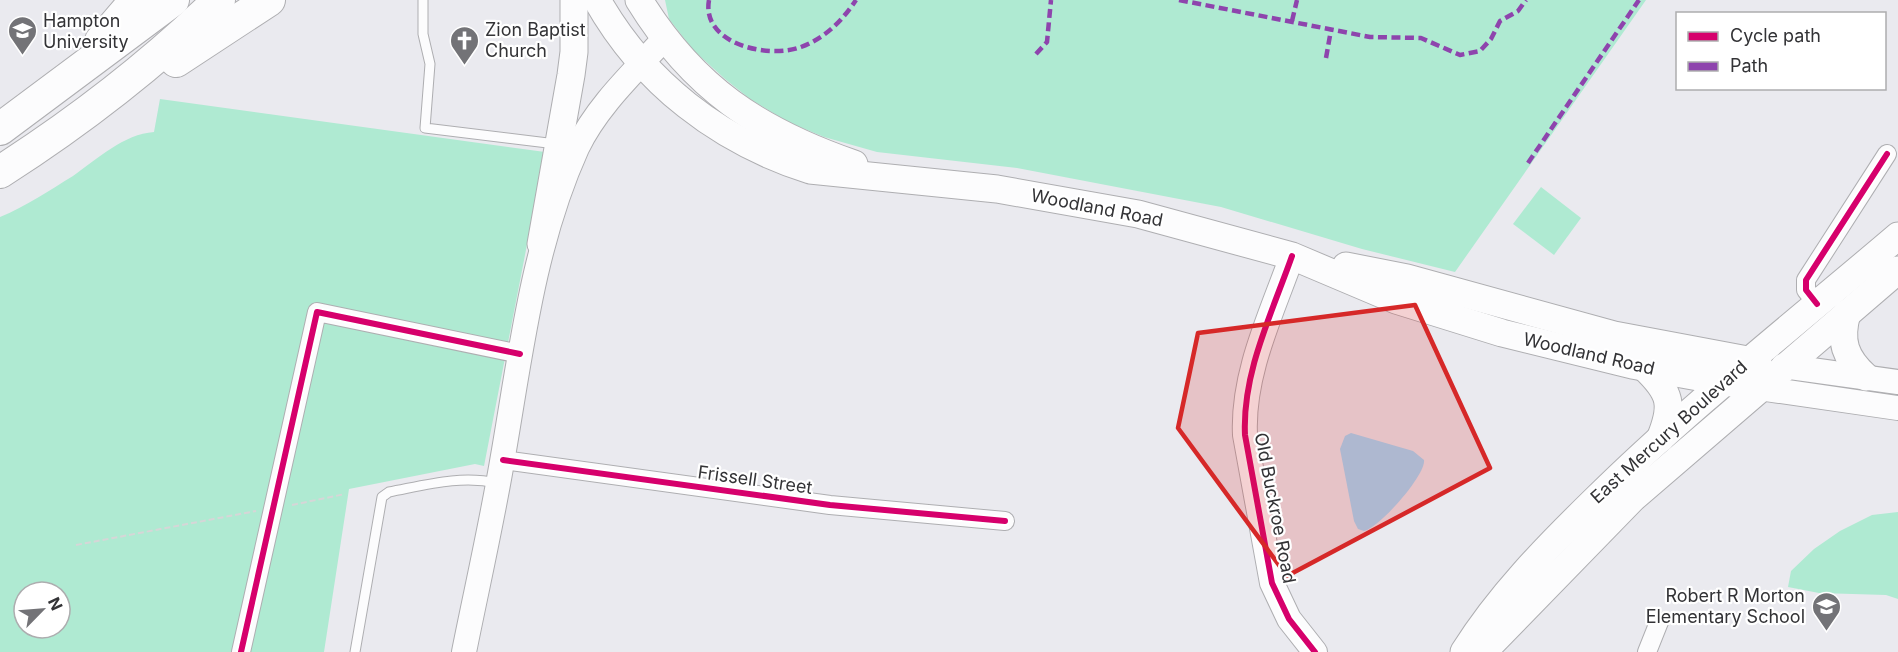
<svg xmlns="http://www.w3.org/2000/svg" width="1898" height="652" font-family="Inter,sans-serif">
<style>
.green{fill:#afead2;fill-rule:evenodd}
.water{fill:#a4dcfa}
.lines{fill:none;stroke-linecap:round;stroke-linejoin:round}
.lane-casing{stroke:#aeaeb1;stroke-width:11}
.street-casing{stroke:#aeaeb1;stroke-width:20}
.secondary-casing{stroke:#aeaeb1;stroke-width:26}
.primary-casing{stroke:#aeaeb1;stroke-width:29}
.highway-casing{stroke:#aeaeb1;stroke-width:34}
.path{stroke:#d6d6d7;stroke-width:2;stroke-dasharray:6 3;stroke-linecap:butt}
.lane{stroke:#fcfcfd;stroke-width:9}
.street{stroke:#fcfcfd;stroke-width:18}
.secondary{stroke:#fcfcfd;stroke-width:24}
.primary{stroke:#fcfcfd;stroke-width:27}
.highway{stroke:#fcfcfd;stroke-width:32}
.quiet{stroke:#8e44ad;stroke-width:4.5;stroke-dasharray:9 4.5;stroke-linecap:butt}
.cycleway-casing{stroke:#fff;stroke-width:10}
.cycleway{stroke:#d6006c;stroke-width:6}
.marked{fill:#d62828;fill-opacity:0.2;stroke:#d62828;stroke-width:4.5;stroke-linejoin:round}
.labels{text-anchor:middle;stroke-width:4.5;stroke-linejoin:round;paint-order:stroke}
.poi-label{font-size:18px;fill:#333336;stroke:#fff;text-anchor:start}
.street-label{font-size:18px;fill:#333336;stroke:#fff}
</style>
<rect width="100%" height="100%" fill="#eaeaef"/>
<g class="green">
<polygon points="665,0 1646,0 1455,272 1362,249 1221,207 1017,168 877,152 824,137 788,122 750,99 725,79 693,50 669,19"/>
<path d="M160 99 545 152 484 466 475 464 349 489 324 652H0V217C25 207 50 190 73 176 97 159 124 134 154 132ZM24 592H60V628H24Z"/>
<polygon points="1541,187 1581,218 1554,255 1513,224"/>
<polygon points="1898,512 1898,599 1886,595 1819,593 1788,587 1791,571 1814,549 1840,531 1872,515"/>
</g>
<path class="water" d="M1351 433 1413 451 1424 460C1426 475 1379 528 1364 531L1358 529 1354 521 1340 449 1345 436Z"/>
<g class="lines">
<defs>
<g id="lane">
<polyline points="423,0 423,34 430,64 425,128 556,144"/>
<path d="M355 652 382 497 389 492C426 485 460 475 497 483"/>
</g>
<g id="street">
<polyline points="1817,304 1806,290 1806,280 1887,154"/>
<polyline points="503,460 830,505 1005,521"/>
<polyline points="241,652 317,312 520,354"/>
<polyline points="1647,652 1659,622"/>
</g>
<g id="secondary">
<path d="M1292 256C1272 313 1242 373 1245 435L1272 583 1289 619 1315 652"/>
<polyline points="1783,366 1898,382"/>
<polyline points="1759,388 1898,408"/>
<path d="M464 652C477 587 492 522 503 456 521 352 533 245 577 148 597 106 634 72 665 38"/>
</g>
<g id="primary">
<path d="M597 0C644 83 719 141 810 170L997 189 1138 214 1292 256 1396 300 1502 333 1632 365 1759 388"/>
<path d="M639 0C693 88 758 131 854 164"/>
<polyline points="541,244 571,75 574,52 574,0"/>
<polyline points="1346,266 1407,278 1614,335 1758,362"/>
<path d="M1847 313C1839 341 1845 358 1866 377"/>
<path d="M1645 368C1671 393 1674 405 1660 439"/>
<path d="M1464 652C1499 596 1546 548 1594 501 1690 406 1796 323 1898 236"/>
<polyline points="1483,652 1633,498 1898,270"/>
</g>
<g id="highway">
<polyline points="101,41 136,0"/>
<polyline points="176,61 269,0"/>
<polyline points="0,129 173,0"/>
<path d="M0 172C78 122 152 65 219 0"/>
</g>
</defs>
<use href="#lane" class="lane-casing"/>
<use href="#street" class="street-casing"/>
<use href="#secondary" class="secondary-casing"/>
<use href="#primary" class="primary-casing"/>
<use href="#highway" class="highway-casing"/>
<g class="path">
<polyline points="292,505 345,494"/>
<polyline points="76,545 256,511"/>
</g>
<use href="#lane" class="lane"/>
<use href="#street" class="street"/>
<use href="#secondary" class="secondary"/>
<use href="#primary" class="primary"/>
<use href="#highway" class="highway"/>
<g class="quiet">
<path d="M709 0C701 45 770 59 801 47 825 38 842 21 856 0"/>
<polyline points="1179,0 1370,37 1421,38 1460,55 1480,51 1491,39 1500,21 1518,11 1526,0"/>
<polyline points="1292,21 1297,0"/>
<polyline points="1036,54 1047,42 1051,0"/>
<polyline points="1326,58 1331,30"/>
<polyline points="1528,163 1639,0"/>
</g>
<defs>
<g id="cycleway">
<path d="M1292 256C1272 313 1242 373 1245 435L1272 583 1289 619 1315 652"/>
<polyline points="1817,304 1806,290 1806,280 1887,154"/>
<polyline points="503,460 830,505 1005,521"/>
<polyline points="241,652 317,312 520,354"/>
</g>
</defs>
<use href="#cycleway" class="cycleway-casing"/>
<use href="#cycleway" class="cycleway"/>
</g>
<path class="marked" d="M1415 305 1490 468 1287 576 1178 428 1198 333Z"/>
<defs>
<symbol id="university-pin" viewBox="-11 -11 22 30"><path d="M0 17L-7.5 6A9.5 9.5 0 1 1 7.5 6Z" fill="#737377" stroke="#fff"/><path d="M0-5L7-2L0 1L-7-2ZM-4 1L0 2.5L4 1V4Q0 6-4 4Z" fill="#fff"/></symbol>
<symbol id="church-pin" viewBox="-11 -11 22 30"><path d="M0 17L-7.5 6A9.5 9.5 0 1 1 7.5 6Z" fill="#737377" stroke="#fff"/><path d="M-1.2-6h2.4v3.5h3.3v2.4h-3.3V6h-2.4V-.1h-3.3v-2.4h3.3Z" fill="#fff"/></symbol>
<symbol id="school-pin" viewBox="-11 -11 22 30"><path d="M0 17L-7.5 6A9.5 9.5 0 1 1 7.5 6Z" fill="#737377" stroke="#fff"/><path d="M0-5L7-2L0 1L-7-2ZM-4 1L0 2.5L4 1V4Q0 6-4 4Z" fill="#fff"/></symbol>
</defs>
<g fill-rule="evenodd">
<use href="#university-pin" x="6" y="14" width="33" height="45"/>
<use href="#church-pin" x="448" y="24" width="33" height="45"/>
<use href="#school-pin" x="1810" y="590" width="33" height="45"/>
</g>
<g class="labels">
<g class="poi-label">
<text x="43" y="27">Hampton<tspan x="43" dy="21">University</tspan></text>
<text x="485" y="36">Zion Baptist<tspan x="485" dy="21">Church</tspan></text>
<text x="1805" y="602" text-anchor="end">Robert R Morton<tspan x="1805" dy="21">Elementary School</tspan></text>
</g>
<g class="street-label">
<text transform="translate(1097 208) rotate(11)" y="6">Woodland Road</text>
<text transform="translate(1589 354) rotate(13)" y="6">Woodland Road</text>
<text transform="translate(1669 432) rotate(-42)" y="6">East Mercury Boulevard</text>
<text transform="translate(755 480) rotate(8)" y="6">Frissell Street</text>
<text transform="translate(1275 508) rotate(79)" y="6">Old Buckroe Road</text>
</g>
</g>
<rect x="1676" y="12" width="210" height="78" fill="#ffffff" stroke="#adadaf" stroke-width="1.5"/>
<rect x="1688" y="32" width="30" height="9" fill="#d6006c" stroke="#adadaf" stroke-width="1.5"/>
<text x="1730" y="42" font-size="18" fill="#333336">Cycle path</text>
<rect x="1688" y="62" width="30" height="9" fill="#8e44ad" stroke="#adadaf" stroke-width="1.5"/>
<text x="1730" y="72" font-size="18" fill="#333336">Path</text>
<g transform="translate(42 610) rotate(65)"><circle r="28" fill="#ffffff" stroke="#adadaf" stroke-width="1.5"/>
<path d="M0-4.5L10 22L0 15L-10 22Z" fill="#737377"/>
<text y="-9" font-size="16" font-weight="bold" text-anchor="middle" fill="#333336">N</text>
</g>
</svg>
